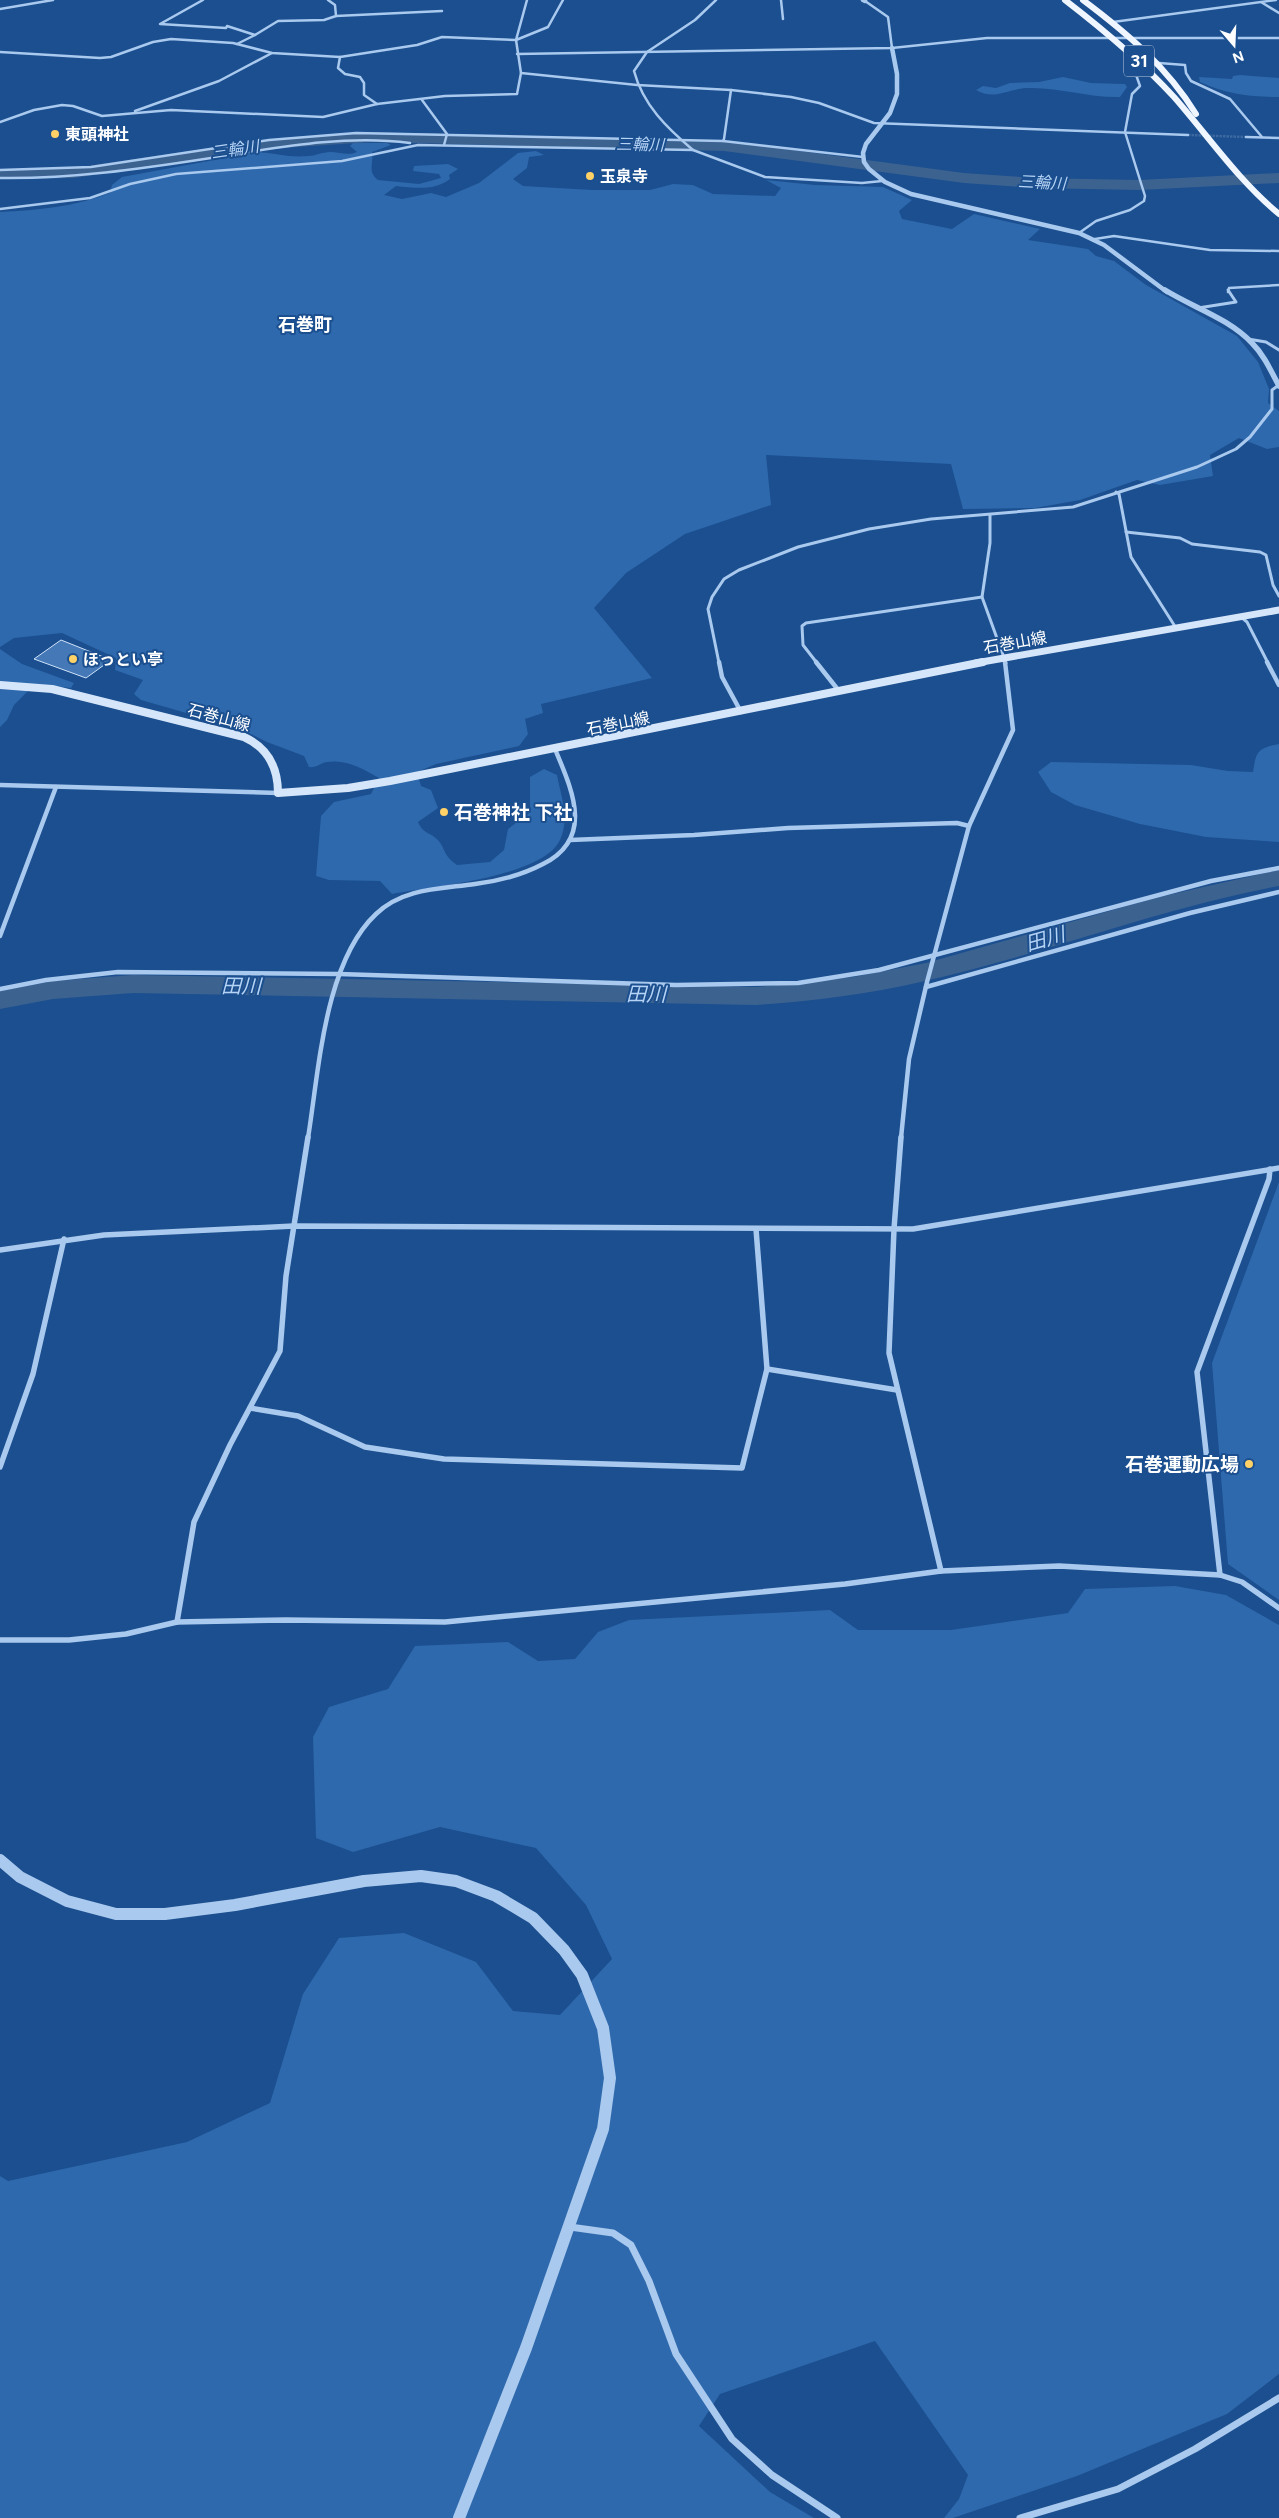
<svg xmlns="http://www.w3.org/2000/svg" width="1279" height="2518" font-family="Figtree,'Noto Sans JP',sans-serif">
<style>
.green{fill:#2e69ad}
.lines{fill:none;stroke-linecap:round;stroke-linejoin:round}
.river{fill:#3c6290;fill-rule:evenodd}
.building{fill:#4478b7;stroke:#cfe3fa}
.minor-tunnel{stroke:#3d69a0;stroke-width:2.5;stroke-dasharray:2.5 1;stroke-linecap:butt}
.minor-far4{stroke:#a9c9ee;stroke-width:2.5}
.minor-far3{stroke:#a9c9ee;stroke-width:3}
.minor-far2{stroke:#a9c9ee;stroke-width:4.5}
.minor-far1{stroke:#a9c9ee;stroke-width:5.5}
.minor{stroke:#a9c9ee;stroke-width:7}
.tertiary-far2{stroke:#a9c9ee;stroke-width:4.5}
.tertiary-far1{stroke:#a9c9ee;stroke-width:5.5}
.tertiary{stroke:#a9c9ee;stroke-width:12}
.secondary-far1{stroke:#d6e6fa;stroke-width:7}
.secondary{stroke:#d6e6fa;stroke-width:8}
.primary{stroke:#f0f6ff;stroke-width:6}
.poi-dot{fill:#ffd166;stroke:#1b4f8f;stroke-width:2}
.labels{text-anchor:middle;stroke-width:4;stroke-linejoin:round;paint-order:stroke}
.far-poi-label{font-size:16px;font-weight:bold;fill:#fff;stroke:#1b4f8f;text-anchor:start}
.far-water-label{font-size:16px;font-style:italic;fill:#b5d3f5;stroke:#1b4f8f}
.far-street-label{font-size:16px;fill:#fff;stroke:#1b4f8f}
.shield{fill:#1b4f8f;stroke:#bbcadd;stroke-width:1}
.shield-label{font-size:18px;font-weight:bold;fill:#fff}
.far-quarter-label{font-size:18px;font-weight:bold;fill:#fff;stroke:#1b4f8f}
.poi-label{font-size:19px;font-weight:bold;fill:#fff;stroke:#1b4f8f;text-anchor:start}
.water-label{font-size:20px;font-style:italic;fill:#b5d3f5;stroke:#1b4f8f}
</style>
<rect width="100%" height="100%" fill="#1b4f8f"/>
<g class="green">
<path d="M1240 75 1279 78V97C1251 97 1226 94 1200 82L1199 77 1232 79 1233 76Z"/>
<path d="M1063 77 1091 83 1125 84 1127 87 1120 97C1090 98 1059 87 1028 88 1010 88 994 101 976 90L983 86 996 88 1010 83 1039 82Z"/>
<path d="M353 143H387L391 145 372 152C374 163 367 172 378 180L419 184 441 178 439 174 413 171 414 166 448 164 458 169 449 175 450 179C435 191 414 188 396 186L384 195 402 199 431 193 446 197 479 183 518 153 536 151 544 155 529 157 527 168 513 179 523 186 592 190H650L673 184 693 185 713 194 775 196 781 188 766 180 815 185 883 187 912 200 899 211 902 219 952 229 974 214 1040 229 1028 240 1088 249 1096 256 1114 261 1146 285 1237 336 1258 362 1269 389 1268 403 1279 411V447L1267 449 1239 438 1210 455 1213 476 1160 485 1137 480 1080 500 1035 508 963 509 951 464 766 455 771 505 685 534 626 573 594 608 652 678 541 704 543 713 525 719 528 734 519 746 436 764 417 772 421 786 431 790 438 808 418 822C424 835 429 831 438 840 446 849 442 854 457 865L490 862 504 850 508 829 530 812V777L544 769 557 775C561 796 570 819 560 840 543 877 430 887 392 894L380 881 329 880 316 876 321 816 334 802 371 794 379 778C363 769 347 759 327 762 320 763 317 768 309 767L304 756 267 742 239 728 141 700 134 694 143 680 115 670 116 658 62 633 14 638 0 647V212C38 210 74 207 110 193L112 185 122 177 257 152C275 153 290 158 308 156 315 156 322 152 330 152 340 152 348 156 357 152L350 146Z"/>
<polygon points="0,649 22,664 74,683 71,688 35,684 14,705 7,720 0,727"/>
<path d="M1279 744V842L1206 837 1140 824 1075 805 1051 792 1038 772 1051 762 1191 765 1228 771 1253 772C1256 752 1257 748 1279 744Z"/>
<polygon points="1279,1182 1279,1600 1228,1564 1212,1363"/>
<polygon points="1175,1586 1226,1595 1279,1625 1279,2374 1227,2414 1077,2476 953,2518 944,2518 959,2499 968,2475 875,2341 720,2394 699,2426 770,2492 814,2518 0,2518 0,2176 8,2181 187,2142 270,2103 303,1994 339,1938 404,1933 476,1962 513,2011 560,2015 612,1959 586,1905 536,1848 440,1827 353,1852 316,1838 313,1737 329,1707 388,1689 415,1646 508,1642 538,1661 575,1659 598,1632 629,1620 830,1610 858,1630 951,1630 1068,1613 1085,1589"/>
</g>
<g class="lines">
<g class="river">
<polygon points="371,132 724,141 964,173 1034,178 1139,180 1279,173 1279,183 1139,190 1034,188 964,183 724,151 371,142 281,148 73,178 0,179 0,169 73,168 281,138"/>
<path d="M1279 870V886C1158 909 1044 954 925 981 869 994 813 1001 756 1005L133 993 53 999 0 1009V991L53 981 133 975 756 987 853 977 926 963 1155 898Z"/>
</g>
</g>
<polygon class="building" points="61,640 111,660 86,678 34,659"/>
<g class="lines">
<polyline class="minor-tunnel" points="1188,135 1246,137"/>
<g class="minor-far4">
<polyline points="203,0 160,24 226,28 227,26 255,35 237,44"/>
<polyline points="527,0 516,40 548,27 563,0"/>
<polyline points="781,0 783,19"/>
<polyline points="865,1 888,17 892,48"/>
<polyline points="1261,2 1279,13"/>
<polyline points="0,9 53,0"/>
<polyline points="336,16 442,11"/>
<polyline points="1113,22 1276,0"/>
<polyline points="255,35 278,21 324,20 336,16 335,5 328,0"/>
<polyline points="0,52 100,58 111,57 153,42 171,39 233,43 272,53 340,57 417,45 442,37 516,40 521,73 517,94 445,96 377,104 323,117 171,110 102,116 73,106 62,105 34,110 0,122"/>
<polyline points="517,54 892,48 987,38 1279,38"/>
<polyline points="340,57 338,68 345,74 360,77 364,83 364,95 377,104"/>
<polyline points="1159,63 1185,65 1186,73 1191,81 1230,99 1262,137"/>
<polyline points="731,90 791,97 819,103 874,123 1188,135"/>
<polyline points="422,100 447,134 444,145"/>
<polyline points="135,111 219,81 272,53"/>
<polyline points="1246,137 1279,138"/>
<polyline points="723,141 863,157"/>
<path d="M693 150C667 128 643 105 634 71L647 52 695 20 716 0"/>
<polyline points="0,170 91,167 269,140 356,133 723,141 724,139 731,90 637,85 521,73"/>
<path d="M0 178C71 179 140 169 211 158 275 148 345 134 410 143"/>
<polyline points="0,209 90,198 130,184 176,174 342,161 418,145 693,150 765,177 862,183 882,181"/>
<polyline points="1079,233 1096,221 1130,210 1144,201 1145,196 1125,132 1132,94 1140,86 1135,72 1148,69"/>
<polyline points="1095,239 1114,236 1210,250 1279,251"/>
<polyline points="1228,292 1229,288 1279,285"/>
</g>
<g class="minor-far3">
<polyline points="1198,308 1236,302 1228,290"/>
<polyline points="1248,339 1266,342 1279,350"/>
<polyline points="1116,492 1119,494 1131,557 1176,628"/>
<polyline points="990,515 990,543 982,597 1006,663"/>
<polyline points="1126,532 1180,538 1192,544 1260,552 1266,555 1273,585 1279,596"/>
<polyline points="1241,617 1247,622 1268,663"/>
<polyline points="719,663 708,609 712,597 724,579 739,570 798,547 869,529 931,519 1073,507 1197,467 1236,449 1250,437 1272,409 1272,390 1279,385"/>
<polyline points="817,663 803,645 802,626 806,623 982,597"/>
</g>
<g class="minor-far2">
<polyline points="719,662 722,677 741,712"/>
<polyline points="816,662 839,691"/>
<polyline points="1267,662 1279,685"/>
<polyline points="0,785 278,793"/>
<polyline points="570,840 694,835 788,828 957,823 969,826"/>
<polyline points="0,936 56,787"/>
<polyline points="926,987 1190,913 1279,892"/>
<polyline points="0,989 46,980 118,972 339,974 676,985 798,983 879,970 1211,881 1279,868"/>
<path d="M308 1138C319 1071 324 963 376 914 403 888 440 889 475 884 499 881 522 875 543 864 595 838 572 790 555 749"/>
<polyline points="901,1138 909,1059 927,982 969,826 1013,730 1005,662"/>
</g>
<g class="minor-far1">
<polyline points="901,1137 894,1229 889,1353 941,1571"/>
<polyline points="0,1250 104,1235 294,1226 913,1229 1279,1168"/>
<polyline points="767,1369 897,1390"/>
<polyline points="250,1408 298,1416 365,1447 444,1459 742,1468 767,1369 756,1229"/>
<polyline points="0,1467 33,1374 64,1239"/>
<polyline points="1220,1575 1197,1372 1269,1179 1270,1169"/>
<polyline points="177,1622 194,1522 230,1445 280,1351 286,1276 308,1137"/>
<polyline points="0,1640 69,1640 126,1634 177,1622 286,1620 445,1622 845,1584 941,1571 1059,1566 1220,1575 1242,1582 1279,1608"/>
</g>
<g class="minor">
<polyline points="570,2227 613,2233 631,2245 649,2281 676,2354 732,2439 772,2475 837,2518"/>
<polyline points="1020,2518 1118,2489 1195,2449 1279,2398"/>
</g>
<g class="tertiary-far2">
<polyline points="863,0 865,1"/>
<polyline points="892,48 897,74 897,94 890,113 866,144 863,153 864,162 869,169 885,182 911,194 1079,233 1104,245 1167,292"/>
</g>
<path class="tertiary-far1" d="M1165 290C1194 308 1228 318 1252 343 1264 355 1271 371 1279 386"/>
<polyline class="tertiary" points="0,1860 20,1877 67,1901 116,1914 165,1914 235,1905 364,1881 421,1876 456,1881 496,1896 533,1918 564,1950 582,1975 603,2028 610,2078 603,2129 526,2348 459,2518"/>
<polyline class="secondary-far1" points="976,663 1279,610"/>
<path class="secondary" d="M0 685 52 689 244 737C268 748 278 768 278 793L348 788 390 781 983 662"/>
<g class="primary">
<path d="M1065 0C1104 30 1141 61 1174 97 1209 137 1238 180 1279 214"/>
<path d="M1083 0C1127 33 1167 67 1196 114"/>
</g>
</g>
<g class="poi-dot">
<circle cx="55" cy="134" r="5"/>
<circle cx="590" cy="176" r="5"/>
<circle cx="73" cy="659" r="5"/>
<circle cx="444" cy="812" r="5"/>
<circle cx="1249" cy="1464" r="5"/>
</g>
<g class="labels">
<g class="far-poi-label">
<text x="65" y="140">東頭神社</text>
<text x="600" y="182">玉泉寺</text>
<text x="83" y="665">ほっとい亭</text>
</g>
<g class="far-water-label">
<text transform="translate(640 144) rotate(1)" y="6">三輪川</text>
<text transform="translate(235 149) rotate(-8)" y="6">三輪川</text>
<text transform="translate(1042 182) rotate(3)" y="6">三輪川</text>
</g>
<g class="far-street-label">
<text transform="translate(1015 642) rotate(-10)" y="6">石巻山線</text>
<text transform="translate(219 717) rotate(15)" y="6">石巻山線</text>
<text transform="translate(618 723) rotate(-11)" y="6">石巻山線</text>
</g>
<rect class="shield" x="1124" y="45.5" width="30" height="31" rx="4"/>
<g class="shield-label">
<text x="1139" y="67">31</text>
</g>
<g class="far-quarter-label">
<text x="305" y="331">石巻町</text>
</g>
<g class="poi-label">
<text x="454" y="819">石巻神社 下社</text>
<text x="1239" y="1471" text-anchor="end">石巻運動広場</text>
</g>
<g class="water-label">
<text transform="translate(1045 939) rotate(-16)" y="7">田川</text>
<text transform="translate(241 986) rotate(1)" y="7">田川</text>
<text transform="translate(646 994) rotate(1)" y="7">田川</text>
</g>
</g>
<g transform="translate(1234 45) rotate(161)" stroke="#1b4f8f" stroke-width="4" paint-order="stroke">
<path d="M0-4L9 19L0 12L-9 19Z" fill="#ffffff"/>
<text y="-8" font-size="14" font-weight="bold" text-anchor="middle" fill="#ffffff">N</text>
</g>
</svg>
